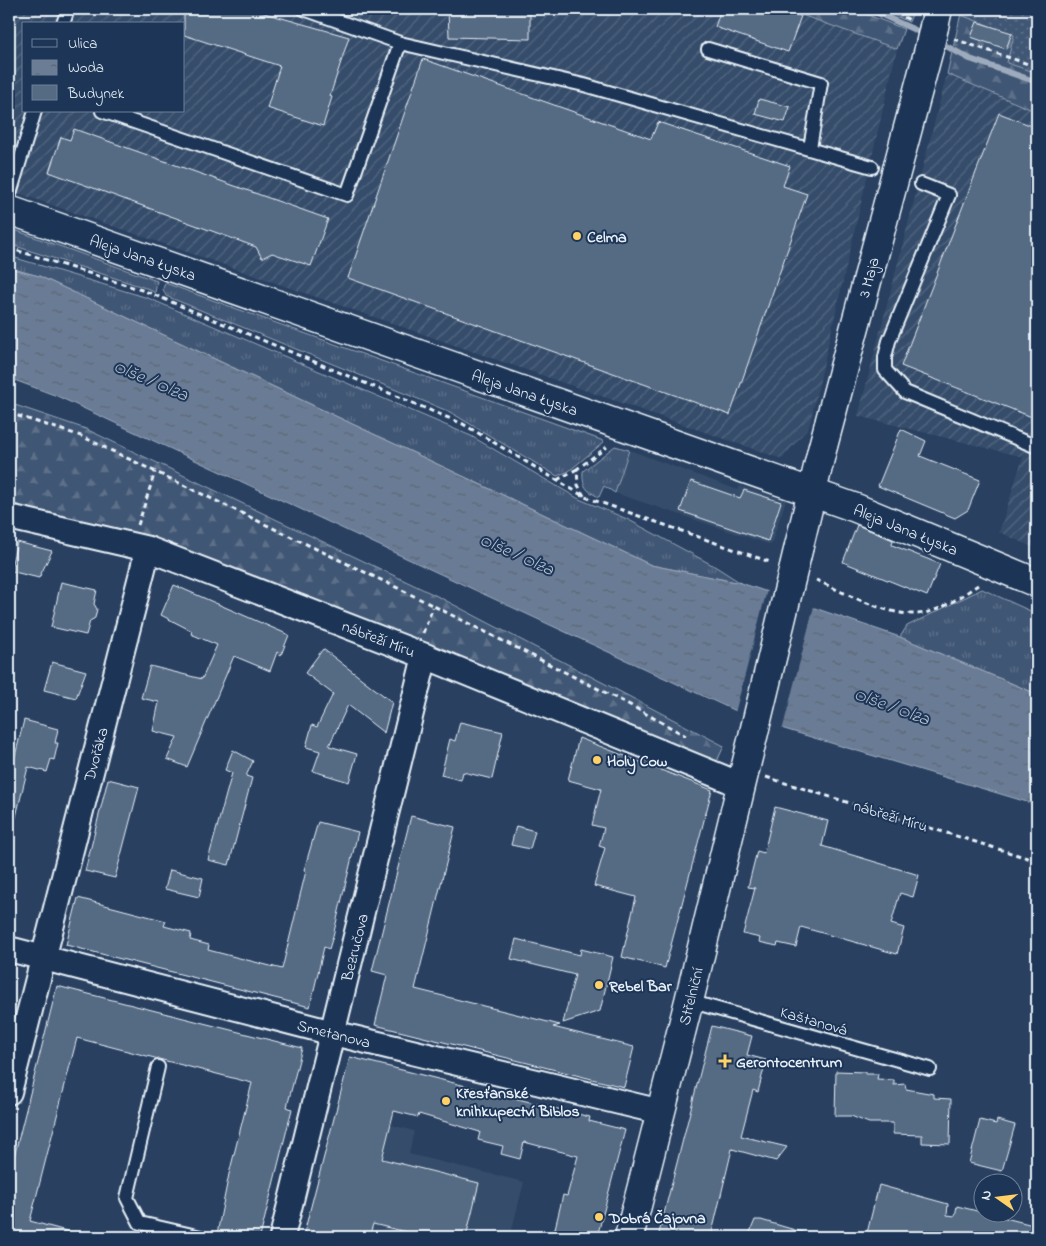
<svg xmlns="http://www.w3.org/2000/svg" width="1046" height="1246" font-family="'Indie Flower',sans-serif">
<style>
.built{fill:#364d6b}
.industrial{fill:url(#industrial-furrows);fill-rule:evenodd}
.grass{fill:url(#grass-tufts);stroke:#94a4b6}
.forest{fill:url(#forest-firs);stroke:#94a4b6}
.park{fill:url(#park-dots);stroke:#94a4b6}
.water{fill:url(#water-ripples);stroke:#9dabbd}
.pier{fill:#294061}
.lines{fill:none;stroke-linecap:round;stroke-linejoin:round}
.stream{stroke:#9dabbd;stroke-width:6}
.building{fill:#556a83;stroke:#e8f1f8}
.lane-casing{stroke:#e8f1f8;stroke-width:16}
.street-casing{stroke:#e8f1f8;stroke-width:28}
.secondary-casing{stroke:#e8f1f8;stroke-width:31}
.path{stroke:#e8f1f8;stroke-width:3;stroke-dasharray:5 4;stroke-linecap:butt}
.lane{stroke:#1d3557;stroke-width:12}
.street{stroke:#1d3557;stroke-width:24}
.secondary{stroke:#1d3557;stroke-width:28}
.secondary-bridge-casing{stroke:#e8f1f8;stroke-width:31;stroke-linecap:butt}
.secondary-bridge{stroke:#1d3557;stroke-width:28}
.poi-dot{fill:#ffd166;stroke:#1d3557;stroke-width:2}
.labels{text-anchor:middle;stroke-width:4;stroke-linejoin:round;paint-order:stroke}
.poi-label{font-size:16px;font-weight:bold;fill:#e8f1f8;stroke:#1d3557;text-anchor:start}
.street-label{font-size:16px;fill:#e8f1f8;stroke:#1d3557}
.water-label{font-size:18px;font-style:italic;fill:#b6c2d0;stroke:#1d3557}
</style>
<defs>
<pattern id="industrial-furrows" width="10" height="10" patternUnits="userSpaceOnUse" patternTransform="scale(1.25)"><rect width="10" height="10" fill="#364d6b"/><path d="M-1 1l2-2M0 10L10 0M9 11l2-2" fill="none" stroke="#536781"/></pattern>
<pattern id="grass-tufts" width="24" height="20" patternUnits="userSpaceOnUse" patternTransform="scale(1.25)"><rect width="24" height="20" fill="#415774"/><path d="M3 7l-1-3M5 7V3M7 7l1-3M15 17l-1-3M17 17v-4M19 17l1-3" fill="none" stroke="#5c7089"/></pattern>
<pattern id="forest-firs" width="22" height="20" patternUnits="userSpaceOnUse" patternTransform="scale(1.25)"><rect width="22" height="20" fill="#415774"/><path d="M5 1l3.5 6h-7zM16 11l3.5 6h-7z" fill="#5c7089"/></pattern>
<pattern id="park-dots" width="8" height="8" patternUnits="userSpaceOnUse" patternTransform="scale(1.25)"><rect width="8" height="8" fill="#415774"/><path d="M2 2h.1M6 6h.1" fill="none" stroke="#5c7089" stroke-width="1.8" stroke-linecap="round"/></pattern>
<pattern id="water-ripples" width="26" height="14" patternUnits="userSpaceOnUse" patternTransform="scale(1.25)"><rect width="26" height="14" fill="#6b7c95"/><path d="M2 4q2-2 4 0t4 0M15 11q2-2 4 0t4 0" fill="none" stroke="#5a6573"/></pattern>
</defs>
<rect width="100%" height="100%" fill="#294061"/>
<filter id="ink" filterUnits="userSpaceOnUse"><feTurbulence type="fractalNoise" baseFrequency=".02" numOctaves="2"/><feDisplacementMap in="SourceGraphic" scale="10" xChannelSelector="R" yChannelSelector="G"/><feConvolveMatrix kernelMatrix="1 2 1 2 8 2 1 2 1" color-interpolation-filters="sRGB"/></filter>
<g filter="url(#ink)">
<g class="built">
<polygon points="629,450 738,490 740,486 786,500 771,545 615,493"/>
<polygon points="335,1110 414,1131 409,1154 524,1182 510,1237 303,1237"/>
</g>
<g class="industrial">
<path d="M9 9H785L897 49 809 427 782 459 9 190ZM24 24H184V111H24Z"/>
<polygon points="947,74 1037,112 1037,549 999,532 1023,457 858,416"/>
</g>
<g class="grass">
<polygon points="9,228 157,281 155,293 149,289 9,244"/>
<polygon points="9,256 148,298 471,436 579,499 627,519 716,567 741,583 651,565 39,276 9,268"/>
<polygon points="165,283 601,440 604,442 569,471 557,476 450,412 166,296 163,289"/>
<path d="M615 446 629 450 615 493 604 486 599 497C586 491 582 486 583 471Z"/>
<polygon points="982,589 1037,614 1037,694 900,637 907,626"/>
</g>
<g class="forest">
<polygon points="785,9 853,9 904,29 897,49"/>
<polygon points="879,9 914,9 909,22"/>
<polygon points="962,9 1037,9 1037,112 947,74"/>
<polygon points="9,403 86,429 439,597 724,746 714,768 154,540 9,505"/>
</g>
<polygon class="park" points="962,9 1037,9 1037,73 1007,63 1014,35 961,15"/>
<polygon class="water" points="9,268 39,276 651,565 741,583 900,637 1037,694 1037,805 781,728 729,708 57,396 9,378"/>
<polygon class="pier" points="767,590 814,606 782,731 735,713"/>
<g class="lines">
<g class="stream">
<polyline points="869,9 926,35"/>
<polyline points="937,41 970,59 1037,82"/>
</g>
</g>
<g class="building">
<polygon points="184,9 250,9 349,37 330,96 332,97 323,126 267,108 280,66 184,35"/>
<polygon points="448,9 530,9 530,39 449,37"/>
<polygon points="721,9 782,9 801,16 788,52 715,27"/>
<polygon points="977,22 1012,33 1006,49 971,37"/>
<polygon points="423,59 651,139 658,122 790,166 783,186 807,194 730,415 348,278"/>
<polygon points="759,99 790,107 785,122 755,114"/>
<polygon points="999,113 1037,128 1037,419 901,366"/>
<polygon points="74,129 328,219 311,266 272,253 262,258 256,247 49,172 61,137 70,140"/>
<polygon points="901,429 926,441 920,456 980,480 968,510 955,518 878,486"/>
<polygon points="691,481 740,498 744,490 781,502 768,541 680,511"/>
<polygon points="857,525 893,540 892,545 940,564 927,596 843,562"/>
<polygon points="17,542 52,551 39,578 10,571"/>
<polygon points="61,582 97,590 94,604 97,609 95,618 90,621 86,635 51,627"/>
<polygon points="174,585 289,635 281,655 277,652 270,671 234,656 187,767 167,759 177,737 153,731 159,702 141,698 150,666 202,679 217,645 191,634 192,631 161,615"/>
<polygon points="323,649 392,702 384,733 348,705 329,746 357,754 349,782 313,771 320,751 306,747 312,725 317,727 333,694 305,673"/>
<polygon points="52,662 86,671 76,698 44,690"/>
<polygon points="24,720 58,729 55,743 58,743 54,760 51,759 47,772 28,767 15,821 9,820 9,780"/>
<polygon points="460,722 503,732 492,779 463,772 461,780 441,775 450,739 455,741"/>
<polygon points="579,738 712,790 665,968 622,957 636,897 594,886 605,848 599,846 604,828 592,825 601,789 568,780"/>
<polygon points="233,750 253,761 246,776 252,778 229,865 208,860 232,773 225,770"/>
<polygon points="108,779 139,787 115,878 85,871"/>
<polygon points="775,807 828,821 822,846 919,875 913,897 900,893 891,924 904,928 897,954 801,927 796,947 778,943 777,946 759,942 760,938 743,934 755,888 748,887 757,851 764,853"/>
<polygon points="411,816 455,827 415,989 560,1025 553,1027 634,1047 624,1087 375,1025 387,975 372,971"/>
<polygon points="318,822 358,832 333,936 329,949 324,947 310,1007 66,945 78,898 166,921 164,926 191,933 190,940 209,945 208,950 282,969 306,871 304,870"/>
<polygon points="516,826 535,831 530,849 511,845"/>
<polygon points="170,870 203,878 199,897 165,889"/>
<polygon points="516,939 580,955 581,949 613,957 600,1011 563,1023 575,975 511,959"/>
<polygon points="57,986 302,1048 287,1107 292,1109 260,1237 229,1237 217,1234 229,1174 252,1083 77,1038 30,1221 70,1232 69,1237 9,1237 9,1177"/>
<polygon points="712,1026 752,1036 747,1055 766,1060 758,1092 753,1090 741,1136 787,1147 776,1161 732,1149 711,1237 658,1237"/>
<polygon points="350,1057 590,1117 589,1121 625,1130 597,1237 553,1237 563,1195 567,1196 578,1156 524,1142 520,1159 501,1154 503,1146 478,1140 480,1132 419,1114 418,1117 394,1111 382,1159 479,1183 466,1237 427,1237 373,1224 369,1237 303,1237"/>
<polygon points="836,1071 865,1072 865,1074 878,1074 877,1079 894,1080 894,1085 905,1084 906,1089 934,1094 934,1098 951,1099 950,1144 922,1143 922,1135 893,1134 893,1123 869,1123 851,1116 835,1116"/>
<polygon points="980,1120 996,1124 997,1120 1015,1125 1002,1171 969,1163"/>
<polygon points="879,1185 948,1204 947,1215 955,1216 957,1206 1037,1226 1037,1237 866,1237"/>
<polygon points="755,1220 761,1220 805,1233 805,1237 748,1237"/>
</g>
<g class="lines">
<defs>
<g id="lane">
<polyline points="63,24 68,9"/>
<polyline points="400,43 584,85 872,167"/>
<polyline points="708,49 821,83 810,148"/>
<polyline points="102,111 347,195 400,43 304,9"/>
<polyline points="921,184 949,195 889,341 885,357 885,370 905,392 1037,447"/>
<polyline points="9,197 35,111"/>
<polyline points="689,1001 930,1069"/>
<polyline points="158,1067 127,1198 140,1223 201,1237"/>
</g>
<g id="street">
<polyline points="9,517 148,549 425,656 741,785"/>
<polyline points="9,949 333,1033 661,1112"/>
<polyline points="9,1092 148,549"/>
<polyline points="282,1237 425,656"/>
</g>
<g id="secondary">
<polyline points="934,27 938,9"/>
<polyline points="9,210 856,508 1037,583"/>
<polyline points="799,546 822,450 929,49"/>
<polyline points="629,1237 689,1001 749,753"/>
</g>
</defs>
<use href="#lane" class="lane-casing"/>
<use href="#street" class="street-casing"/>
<use href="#secondary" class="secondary-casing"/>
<g class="path">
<polyline points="888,9 912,21"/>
<polyline points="954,39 1037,67"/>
<polyline points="9,248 145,291 463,424 585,497 770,562"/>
<polyline points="9,413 81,436 404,591 630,705 686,736"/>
<polyline points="557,480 577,469"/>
<polyline points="584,496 578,485 577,469 607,447"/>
<polyline points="138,525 155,472"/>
<path d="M816 580C843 592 885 615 915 614 937 614 960 597 978 585"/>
<polyline points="423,633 433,607"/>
<polyline points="766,777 1037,861"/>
</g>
<use href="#lane" class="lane"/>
<use href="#street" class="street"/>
<use href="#secondary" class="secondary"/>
<defs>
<g id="secondary-bridge">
<polyline points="929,49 934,27"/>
<polyline points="749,753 799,546"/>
</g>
</defs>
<use href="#secondary-bridge" class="secondary-bridge-casing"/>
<use href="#secondary-bridge" class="secondary-bridge"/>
</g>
</g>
<g class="poi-dot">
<circle cx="577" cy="236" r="5"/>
<circle cx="597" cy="760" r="5"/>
<circle cx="599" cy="985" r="5"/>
<path d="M722.5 1053.5h5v5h5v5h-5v5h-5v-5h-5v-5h5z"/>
<circle cx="446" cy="1101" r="5"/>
<circle cx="599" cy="1217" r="5"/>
</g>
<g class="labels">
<g class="poi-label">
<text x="587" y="242">Celma</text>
<text x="607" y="766">Holy Cow</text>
<text x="609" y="991">Rebel Bar</text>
<text x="736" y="1067">Gerontocentrum</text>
<text x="456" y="1098">Křesťanské<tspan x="456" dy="18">knihkupectví Biblos</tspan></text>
<text x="609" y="1223">Dobrá Čajovna</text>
</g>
<g class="street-label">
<text transform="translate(143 257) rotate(19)" y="6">Aleja Jana Łyska</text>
<text transform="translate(868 277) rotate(-75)" y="6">3 Maja</text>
<text transform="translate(525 392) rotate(19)" y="6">Aleja Jana Łyska</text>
<text transform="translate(906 529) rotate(22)" y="6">Aleja Jana Łyska</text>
<text transform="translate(379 638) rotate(21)" y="6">nábřeží Míru</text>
<text transform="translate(95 754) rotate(-75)" y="6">Dvořáka</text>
<text transform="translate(891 815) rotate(17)" y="6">nábřeží Míru</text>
<text transform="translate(354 947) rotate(-76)" y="6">Bezručova</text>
<text transform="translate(690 996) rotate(-76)" y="6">Střelniční</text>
<text transform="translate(814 1020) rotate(16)" y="6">Kaštanová</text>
<text transform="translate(334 1033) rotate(14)" y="6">Smetanova</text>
</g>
<g class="water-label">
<text transform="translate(151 380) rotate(23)" y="6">Olše / Olza</text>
<text transform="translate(517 554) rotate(24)" y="6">Olše / Olza</text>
<text transform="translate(892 706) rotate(20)" y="6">Olše / Olza</text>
</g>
</g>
<rect width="1046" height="1246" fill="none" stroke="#1d3557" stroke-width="30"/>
<rect x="15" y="15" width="1016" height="1216" fill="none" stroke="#e8f1f8" stroke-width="2" filter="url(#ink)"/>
<rect x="22" y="22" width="162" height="90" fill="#1d3557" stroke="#6e8097"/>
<rect x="32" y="39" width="25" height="8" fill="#1d3557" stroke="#6e8097"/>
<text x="68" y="48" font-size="15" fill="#e8f1f8">Ulica</text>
<rect x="32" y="60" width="25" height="15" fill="url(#water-ripples)" stroke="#6e8097"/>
<text x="68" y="72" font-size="15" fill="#e8f1f8">Woda</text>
<rect x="32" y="85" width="25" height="15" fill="#556a83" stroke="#6e8097"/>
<text x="68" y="98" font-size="15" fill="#e8f1f8">Budynek</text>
<g transform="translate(998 1198) rotate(284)"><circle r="24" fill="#1d3557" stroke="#6e8097"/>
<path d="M0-4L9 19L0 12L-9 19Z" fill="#ffd166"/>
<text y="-8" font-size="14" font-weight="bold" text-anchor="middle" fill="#e8f1f8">N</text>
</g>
</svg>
